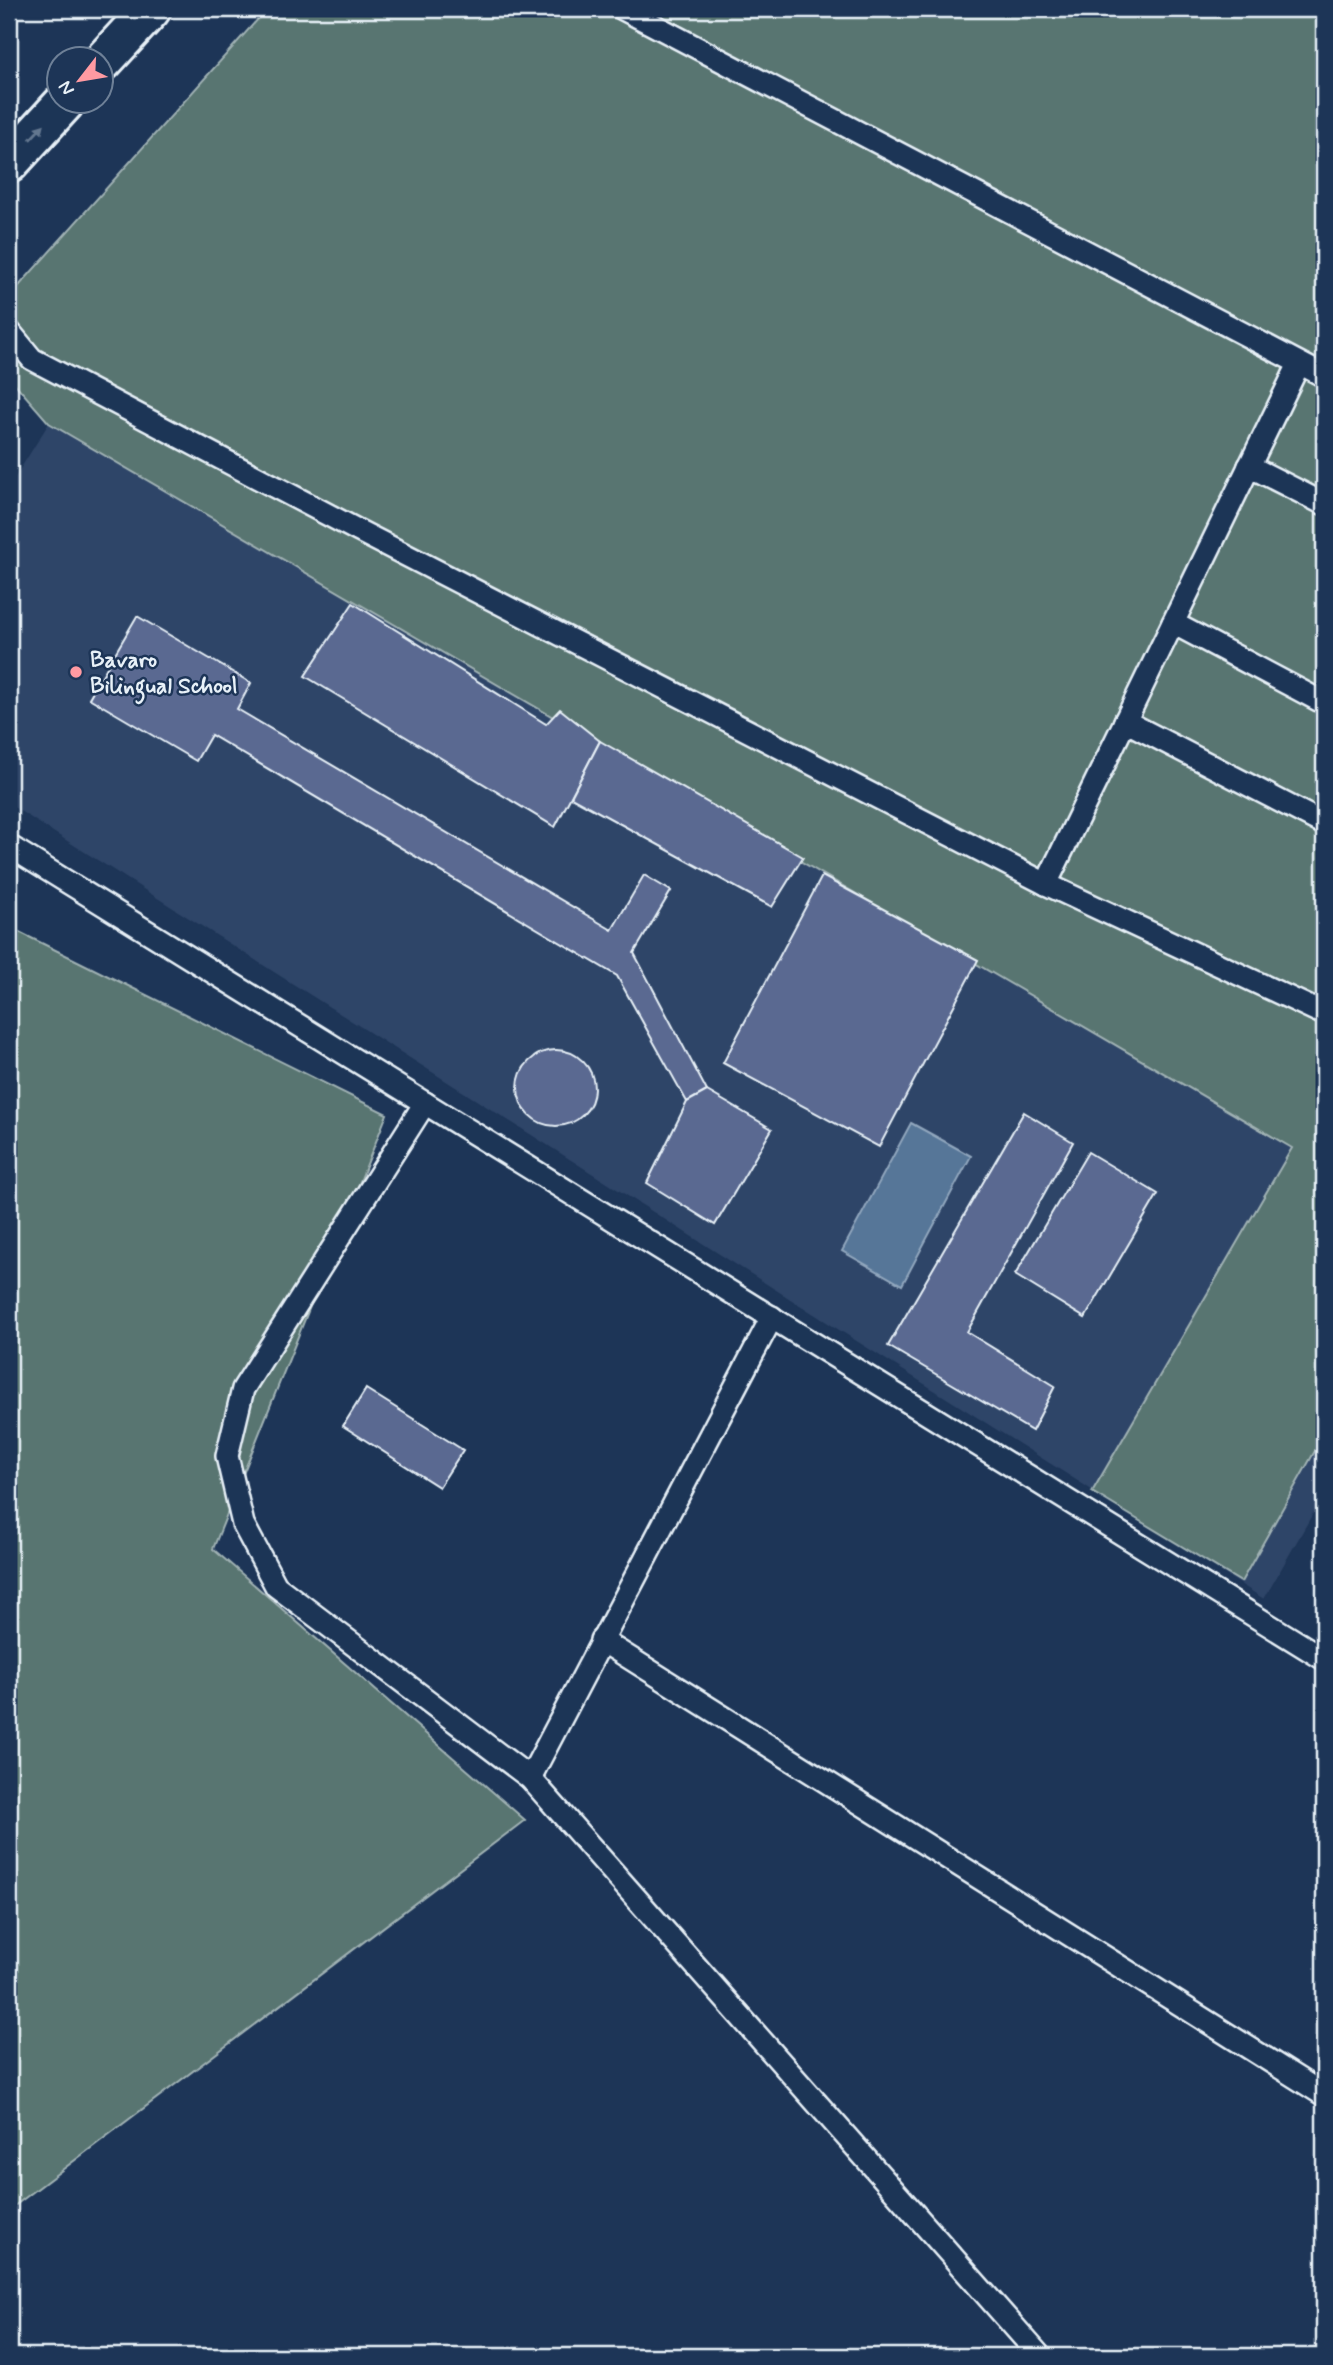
<svg xmlns="http://www.w3.org/2000/svg" width="1333" height="2365" font-family="Mynerve,sans-serif">
<style>
.built{fill:#2f4568}
.green{fill:#597471;stroke:#a0b2b4;stroke-width:2}
.water{fill:#577698;stroke:#91a7be;stroke-width:2}
.building{fill:#5a6991;stroke:#e8f1f8;stroke-width:2}
.lines{fill:none;stroke-linecap:round;stroke-linejoin:round}
.service-casing{stroke:#e8f1f8;stroke-width:26}
.trunk-casing{stroke:#e8f1f8;stroke-width:44}
.service{stroke:#1d3557;stroke-width:21}
.trunk{stroke:#1d3557;stroke-width:38}
.oneway{fill:#64778f}
.poi-dot{fill:#ff9aa2;stroke:#1d3557;stroke-width:2.5}
.labels{text-anchor:middle;stroke-width:5;stroke-linejoin:round;paint-order:stroke}
.poi-label{font-size:23px;font-weight:bold;fill:#e8f1f8;stroke:#1d3557;text-anchor:start}
</style>
<rect width="100%" height="100%" fill="#1d3557"/>
<filter id="ink" filterUnits="userSpaceOnUse"><feTurbulence type="fractalNoise" baseFrequency=".0143" numOctaves="2"/><feDisplacementMap in="SourceGraphic" scale="14" xChannelSelector="R" yChannelSelector="G"/><feConvolveMatrix kernelMatrix="1 2 1 2 8 2 1 2 1" color-interpolation-filters="sRGB"/></filter>
<g filter="url(#ink)">
<polygon class="built" points="49,423 1324,1167 1324,1494 1264,1599 9,804 9,487"/>
<g class="green">
<polygon points="267,9 1324,9 1324,1435 1241,1582 1092,1492 1292,1148 49,423 9,377 9,297"/>
<polygon points="9,927 387,1114 213,1549 525,1820 9,2210"/>
</g>
<polygon class="water" points="911,1123 971,1156 902,1285 842,1251"/>
<g class="building">
<polygon points="353,603 546,724 560,709 600,741 555,827 305,676"/>
<polygon points="137,616 251,683 237,709 612,930 644,875 671,891 634,953 707,1091 687,1102 617,976 211,735 196,761 89,698"/>
<polygon points="600,741 803,857 772,907 571,797"/>
<polygon points="822,876 978,960 879,1147 723,1063"/>
<circle cx="556" cy="1088" r="38"/>
<polygon points="707,1091 772,1129 715,1225 647,1183 687,1102"/>
<polygon points="1024,1112 1073,1142 967,1332 1055,1386 1032,1431 888,1346"/>
<polygon points="1088,1152 1158,1194 1085,1318 1015,1275"/>
<polygon points="366,1389 463,1450 439,1487 343,1426"/>
</g>
<g class="lines">
<defs>
<g id="service">
<polyline points="623,9 1324,376"/>
<polyline points="9,331 32,359 359,531 1046,884 1324,1014"/>
<polyline points="1249,466 1324,504"/>
<polyline points="1173,623 1324,703"/>
<polyline points="1125,721 1324,824"/>
<polyline points="9,846 1324,1659"/>
<polyline points="1046,884 1299,364"/>
<polyline points="425,1103 243,1389 227,1456 243,1524 276,1586 530,1778 1040,2356"/>
<polyline points="601,1640 1324,2095"/>
<polyline points="530,1778 772,1317"/>
</g>
<g id="trunk">
<polyline points="102,62 151,9"/>
<polyline points="9,163 65,102"/>
</g>
</defs>
<use href="#service" class="service-casing"/>
<use href="#trunk" class="trunk-casing"/>
<use href="#service" class="service"/>
<use href="#trunk" class="trunk"/>
</g>
<defs><path id="oneway-solid" d="M-6-.8H1V-3.2L6.5 0L1 3.2V.8H-6Z" transform="scale(1.75)"/></defs>
<use class="oneway" href="#oneway-solid" transform="translate(37 132) rotate(-47)"/>
</g>
<circle class="poi-dot" cx="76" cy="672" r="7"/>
<g class="labels">
<g class="poi-label">
<text x="90" y="667">Bavaro<tspan x="90" dy="26">Bilingual School</tspan></text>
</g>
</g>
<rect width="1333" height="2365" fill="none" stroke="#1d3557" stroke-width="35"/>
<rect x="18" y="18" width="1298" height="2330" fill="none" stroke="#e8f1f8" stroke-width="2.5" filter="url(#ink)"/>
<g transform="translate(80 80) rotate(239)"><circle r="33" fill="#1d3557" stroke="#6e8097" stroke-width="2"/>
<path d="M0-5L12 26L0 18L-12 26Z" fill="#ff9aa2"/>
<text y="-10" font-size="19" font-weight="bold" text-anchor="middle" fill="#e8f1f8">N</text>
</g>
</svg>
